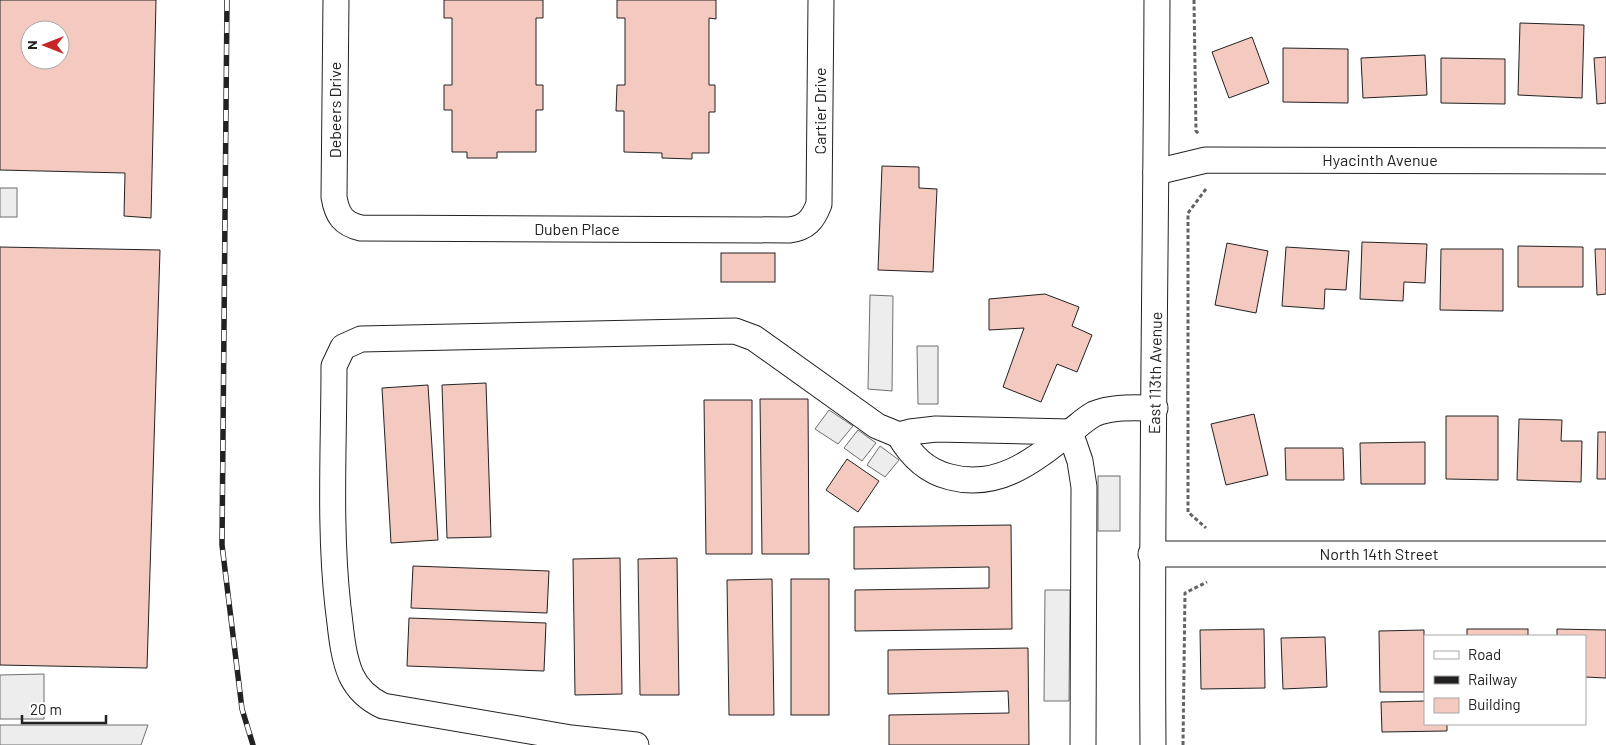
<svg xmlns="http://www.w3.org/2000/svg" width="1606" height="745" font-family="Barlow,sans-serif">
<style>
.parking{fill:#ededed;stroke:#6f6f6f}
.building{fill:#f3c9c0;stroke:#222;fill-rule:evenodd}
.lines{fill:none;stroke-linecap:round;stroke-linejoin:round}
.street-casing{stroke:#222;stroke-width:27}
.path{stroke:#646464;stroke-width:3;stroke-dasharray:4 2.5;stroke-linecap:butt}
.street{stroke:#fff;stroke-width:25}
.rail-casing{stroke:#222;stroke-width:5.5}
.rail{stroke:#fff;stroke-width:4;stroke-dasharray:11;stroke-linecap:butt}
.labels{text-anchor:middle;stroke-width:4;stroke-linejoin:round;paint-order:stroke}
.street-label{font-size:16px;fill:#222;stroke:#fff}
</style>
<rect width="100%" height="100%" fill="#fff"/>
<g class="parking">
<rect x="0" y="188" width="17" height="29"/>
<polygon points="870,295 893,296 892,391 868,389"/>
<polygon points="917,346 938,346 938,404 918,404"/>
<polygon points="829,410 853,426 838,444 815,429"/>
<polygon points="858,430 876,443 862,461 844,448"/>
<polygon points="880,446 899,460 885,477 867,465"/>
<rect x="1098" y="476" width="22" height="55"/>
<polygon points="1045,590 1070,590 1069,701 1044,701"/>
<polygon points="44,674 44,719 0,719 0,675"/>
<polygon points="0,725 148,725 141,745 0,745"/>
</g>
<g class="building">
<path d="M0 0H156L151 218 124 216 125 173 0 170ZM30 30H60V60H30Z"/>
<polygon points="444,0 543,0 543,18 536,18 536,85 543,85 543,110 536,110 536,152 497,152 497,158 467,158 467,152 452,152 452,110 444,110 444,85 452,85 452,18 444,18"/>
<polygon points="617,0 716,0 716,19 709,18 709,85 715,85 715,112 709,112 709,153 692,153 692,159 662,158 662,153 624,152 624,111 616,111 617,85 625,85 625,18 617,18"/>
<polygon points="1520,23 1584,25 1582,98 1518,95"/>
<polygon points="1252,37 1269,83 1229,98 1212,52"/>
<polygon points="1283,48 1348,49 1348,103 1283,102"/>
<polygon points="1425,55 1427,95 1363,98 1361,58"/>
<polygon points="1606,57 1606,103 1597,104 1594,58"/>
<polygon points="1441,58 1505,59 1505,104 1441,103"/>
<polygon points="882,166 919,167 919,188 937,189 933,272 878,270"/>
<polygon points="1362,242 1427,244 1425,283 1404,282 1403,301 1360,299"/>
<polygon points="1227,243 1268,251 1256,313 1215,305"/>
<polygon points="1518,246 1583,247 1583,287 1518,287"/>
<polygon points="0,247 160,250 147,668 0,665"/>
<polygon points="1286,247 1349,251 1346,290 1325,289 1324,309 1282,306"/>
<polygon points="1441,249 1503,249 1503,311 1440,310"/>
<polygon points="1595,249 1606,249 1606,294 1597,295"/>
<rect x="721" y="253" width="54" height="29"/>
<polygon points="1045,294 1079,307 1072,326 1092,335 1077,372 1057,364 1041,402 1003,387 1024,328 989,330 989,299"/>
<polygon points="486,383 491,537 447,538 442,385"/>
<polygon points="428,385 438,540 391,543 382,388"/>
<polygon points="760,399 808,399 809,554 762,554"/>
<polygon points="704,400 752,400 752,554 706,554"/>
<polygon points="1254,414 1268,475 1226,485 1211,424"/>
<polygon points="1446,416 1498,416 1498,480 1446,479"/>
<polygon points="1519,419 1562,420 1561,441 1582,441 1581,482 1517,480"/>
<polygon points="1598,432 1606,432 1606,479 1597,479"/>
<polygon points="1425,442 1425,484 1361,484 1360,443"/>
<polygon points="1285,448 1343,448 1344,480 1286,480"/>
<polygon points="847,459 879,481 858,512 826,490"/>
<polygon points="1011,525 1012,629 855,631 855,590 989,588 989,567 854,569 854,527"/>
<polygon points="620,558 622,694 575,695 573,559"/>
<polygon points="677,558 679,695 640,695 638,559"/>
<polygon points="413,566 549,571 547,613 411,608"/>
<polygon points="772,579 774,715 729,715 727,580"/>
<rect x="791" y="579" width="38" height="136"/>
<polygon points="409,618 546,623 544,671 407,666"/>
<polygon points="1264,629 1265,688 1201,689 1200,630"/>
<rect x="1467" y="629" width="61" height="7"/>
<polygon points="1557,629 1606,630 1606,678 1585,677 1585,636 1557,636"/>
<polygon points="1424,630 1424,692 1380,692 1379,631"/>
<polygon points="1325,637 1327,687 1283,689 1281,638"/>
<polygon points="1028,648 1029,745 889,745 889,715 1009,713 1008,691 888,694 888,650"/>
<polygon points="1425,701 1425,724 1447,724 1447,731 1382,732 1381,702"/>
</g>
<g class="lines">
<defs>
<g id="street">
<path d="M336 0 334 197C337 215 343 224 361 228L789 230C806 228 813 220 819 204L821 0"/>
<polyline points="1156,172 1206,160 1606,161"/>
<polyline points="1070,432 1080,461 1084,487 1083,745"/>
<path d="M899 435C911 456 926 471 950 477 999 490 1034 460 1070 432 1078 426 1085 419 1094 414 1113 406 1134 408 1155 408"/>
<polyline points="1151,554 1606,554"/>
<path d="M636 745 571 738 383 706C368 699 358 690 351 675 342 654 341 629 338 607 329 527 334 446 334 366L343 347 361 339 735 331 754 338 877 426 899 435 910 432 936 429 1070 432"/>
<path d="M1153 745C1151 497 1156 248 1157 0"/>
</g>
</defs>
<use href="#street" class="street-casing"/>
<g class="path">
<polyline points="1194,0 1196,131 1199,134"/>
<polyline points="1206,189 1188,213 1188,512 1206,528"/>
<polyline points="1183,745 1185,593 1207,582"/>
</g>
<use href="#street" class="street"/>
<defs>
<polyline id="rail" points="227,0 222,545 242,709 253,745"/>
</defs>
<use href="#rail" class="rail-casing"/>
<use href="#rail" class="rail"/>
</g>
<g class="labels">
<g class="street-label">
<text transform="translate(335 110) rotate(-90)" y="6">Debeers Drive</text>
<text transform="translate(820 111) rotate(-90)" y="6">Cartier Drive</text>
<text x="1380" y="166">Hyacinth Avenue</text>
<text x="577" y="235">Duben Place</text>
<text transform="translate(1155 373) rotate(-89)" y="6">East 113th Avenue</text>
<text x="1379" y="560">North 14th Street</text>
</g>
</g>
<rect x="1424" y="635" width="162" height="90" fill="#ffffff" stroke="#a7a7a7"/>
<rect x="1434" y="651" width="25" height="8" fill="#ffffff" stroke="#a7a7a7"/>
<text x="1468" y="660" font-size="15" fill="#222222">Road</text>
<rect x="1434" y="676" width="25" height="8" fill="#222222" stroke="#a7a7a7"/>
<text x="1468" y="685" font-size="15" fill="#222222">Railway</text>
<rect x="1434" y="698" width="25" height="15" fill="#f3c9c0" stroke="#a7a7a7"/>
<text x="1468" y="710" font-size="15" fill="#222222">Building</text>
<g transform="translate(45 45) rotate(270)"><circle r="24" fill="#ffffff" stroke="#a7a7a7"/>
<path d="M0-4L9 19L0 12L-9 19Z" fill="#c62828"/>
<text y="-8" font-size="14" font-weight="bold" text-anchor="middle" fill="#222222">N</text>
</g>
<path d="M22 715v8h84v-8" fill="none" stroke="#222222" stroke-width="2.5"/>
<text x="30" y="715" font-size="15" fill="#222222" stroke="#ffffff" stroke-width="4" paint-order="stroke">20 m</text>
</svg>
